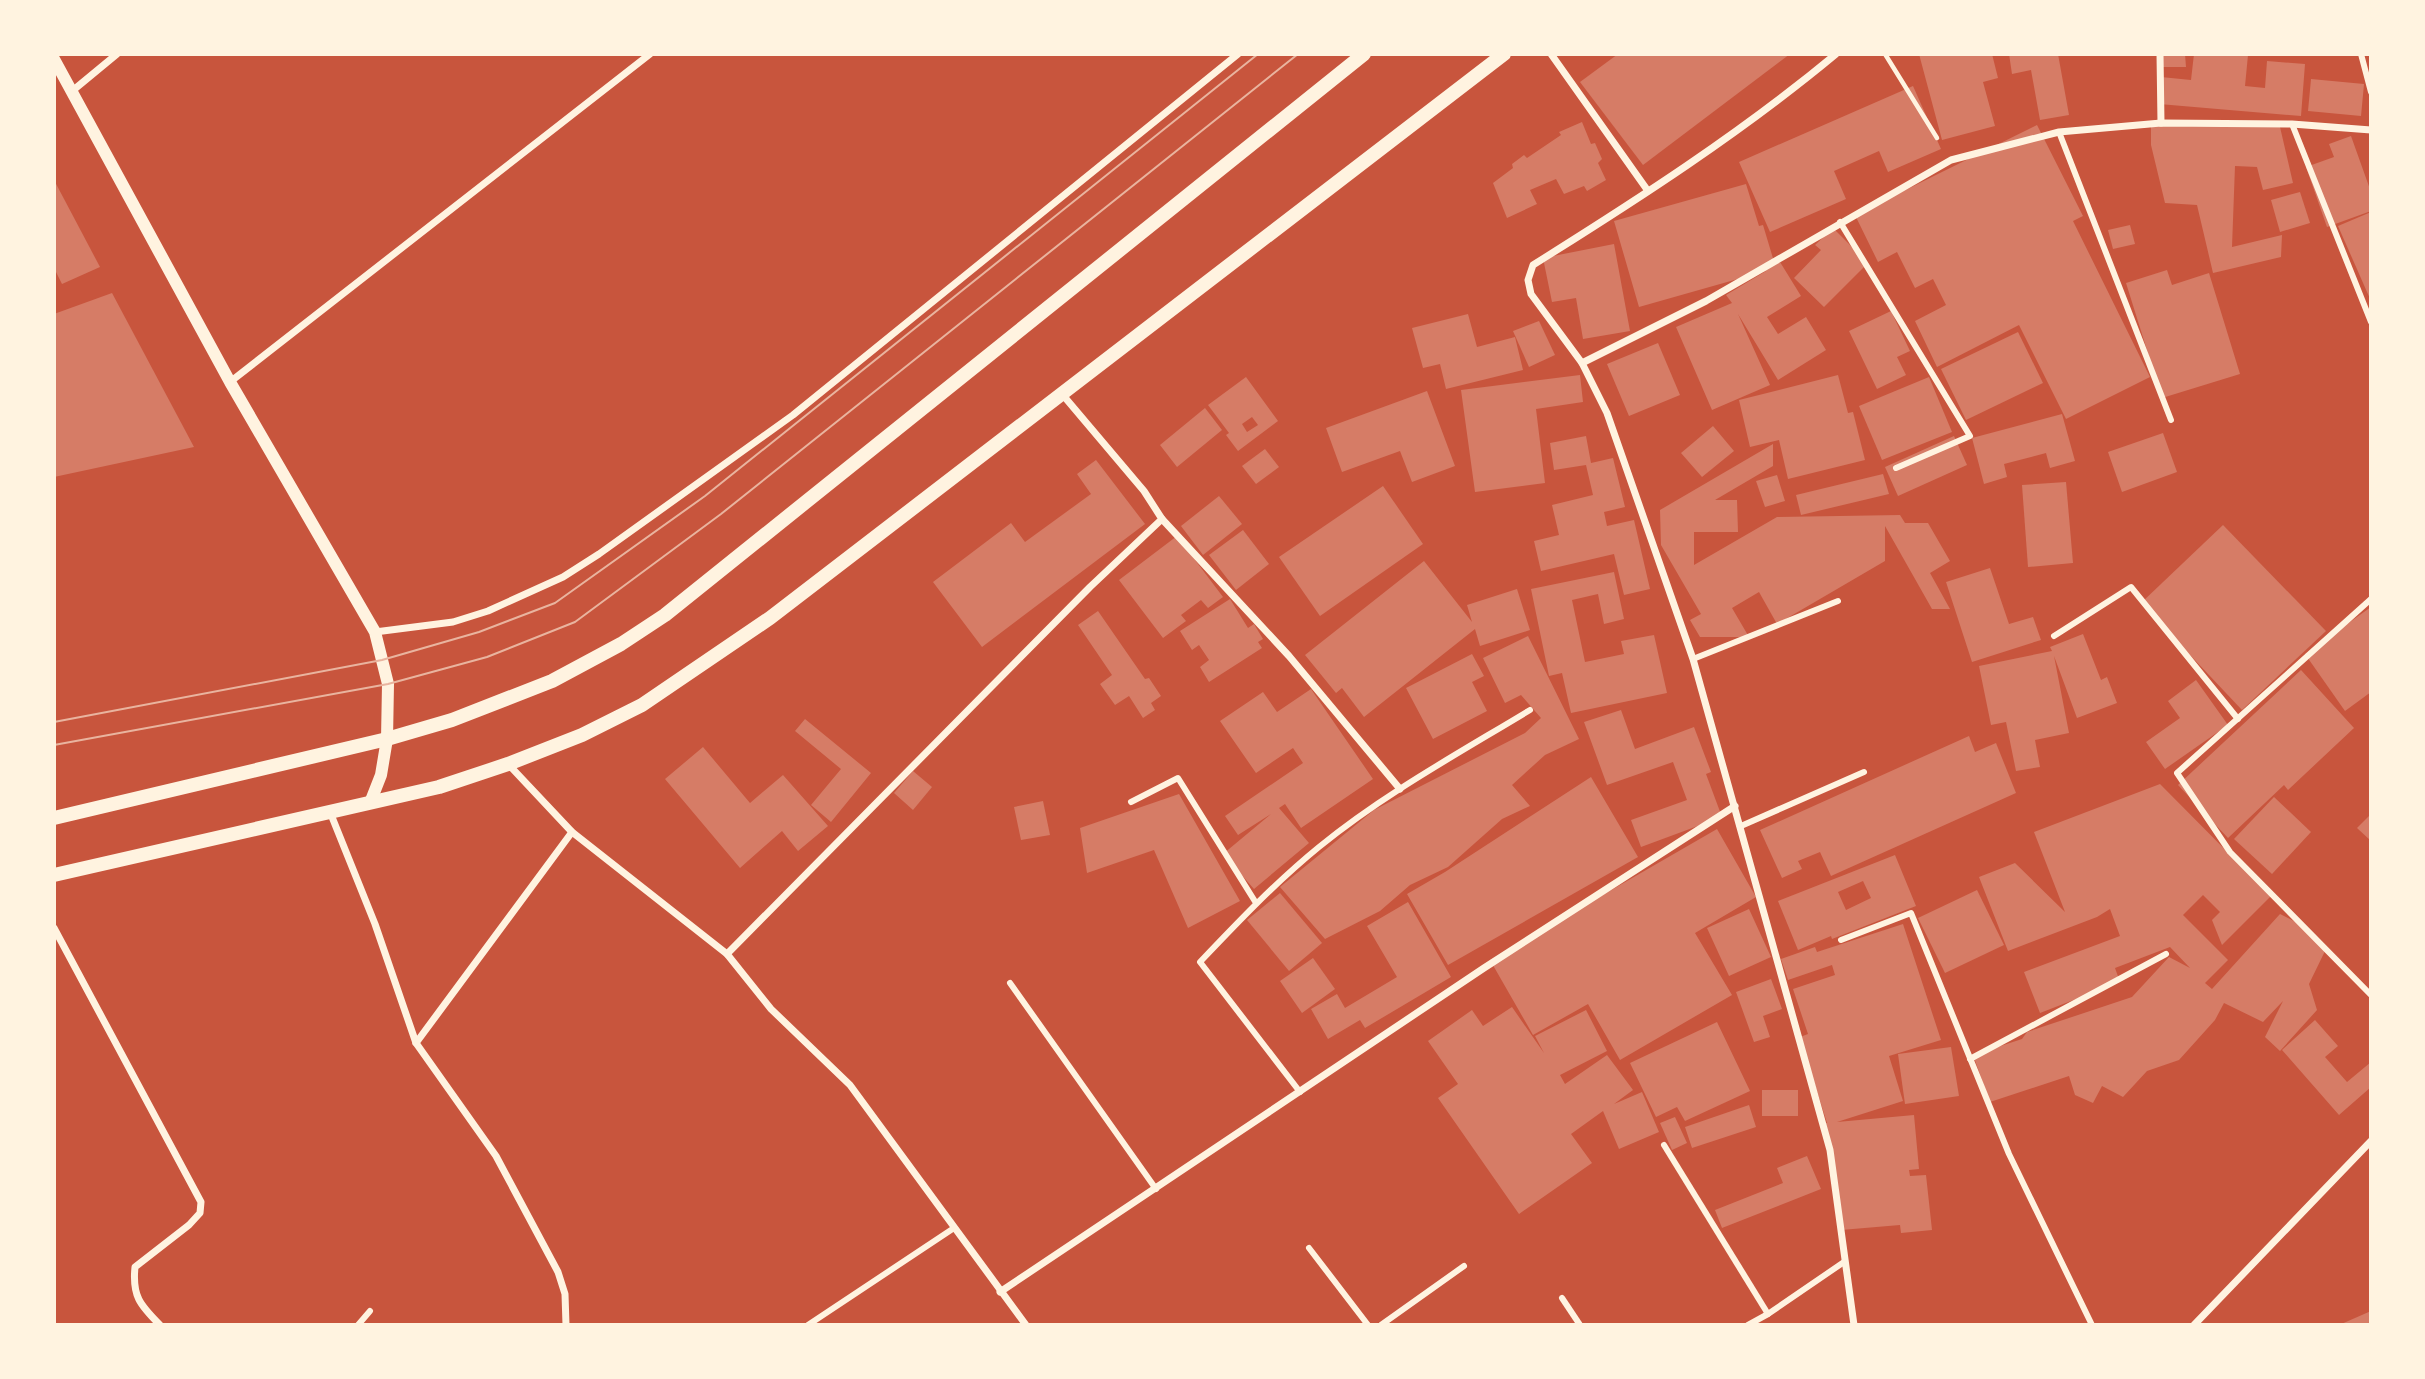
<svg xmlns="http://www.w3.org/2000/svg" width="2425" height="1379" font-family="'Open Sans',sans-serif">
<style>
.building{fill:#d67c66;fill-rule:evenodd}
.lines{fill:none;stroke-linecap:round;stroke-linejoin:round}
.path{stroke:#fff3e0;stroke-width:4.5}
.pedestrian{stroke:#fff3e0;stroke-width:6}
.minor{stroke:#fff3e0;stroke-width:7}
.tertiary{stroke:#fff3e0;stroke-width:12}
.secondary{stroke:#fff3e0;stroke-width:14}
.tram{stroke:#e9b49f;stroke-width:2}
</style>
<rect width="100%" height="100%" fill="#c8553d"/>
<g class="building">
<polygon points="1618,54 1790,54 1643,165 1580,82"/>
<polygon points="1919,54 1992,54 1998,78 1983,82 1995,126 1942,140"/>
<polygon points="2009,54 2058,54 2069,115 2040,120 2031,70 2012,74"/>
<polygon points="2158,54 2185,54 2186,67 2158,67"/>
<polygon points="2194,54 2248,55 2245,86 2265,88 2267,61 2305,64 2301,116 2159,104 2161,77 2191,80"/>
<polygon points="2311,79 2364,84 2361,116 2308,111"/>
<polygon points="1913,86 1941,149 1888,172 1879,151 1834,171 1846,199 1770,232 1739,162"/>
<polygon points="1582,122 1591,144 1595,143 1602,159 1598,163 1606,180 1587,191 1584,186 1564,194 1556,179 1530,190 1537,204 1507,218 1493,183 1513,168 1512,164 1524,155 1527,158 1561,135 1559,132"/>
<polygon points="2151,123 2280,127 2293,183 2263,190 2257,167 2235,166 2232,247 2282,235 2281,257 2213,273 2197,205 2165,203 2151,145"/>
<polygon points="2037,125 2083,216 2073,221 2150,377 2066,419 2019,325 1937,367 1915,321 1946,305 1933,279 1915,288 1897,252 1878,262 1855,215"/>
<polygon points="2351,136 2371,192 2371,211 2327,227 2306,167 2334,157 2329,144"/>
<polygon points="54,180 100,267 62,284 54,268"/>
<polygon points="1746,184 1759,226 1763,225 1775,265 1780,262 1801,296 1767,317 1778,334 1806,317 1826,350 1778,380 1738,314 1770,385 1712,410 1676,327 1732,303 1726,295 1766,271 1639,307 1614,221"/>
<polygon points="2300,192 2310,223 2280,232 2271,200"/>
<polygon points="2371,212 2371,301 2338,226"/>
<polygon points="2130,225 2135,244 2113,249 2108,230"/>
<polygon points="1833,228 1868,263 1824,307 1794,278 1821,250 1815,245"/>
<polygon points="1614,244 1630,331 1583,339 1576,298 1552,302 1543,258"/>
<polygon points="2167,270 2172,285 2209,273 2240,374 2162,398 2126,283"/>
<polygon points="112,293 194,447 54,477 54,314"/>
<polygon points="1891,311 1910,351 1897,357 1906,375 1877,389 1849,331"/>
<polygon points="1468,314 1477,347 1515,337 1523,370 1446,389 1440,364 1423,368 1412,328"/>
<polygon points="1539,321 1555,355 1529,367 1513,331"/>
<polygon points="2018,332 2043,383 1966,420 1941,369"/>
<polygon points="1658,343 1680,395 1629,416 1607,364"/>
<polygon points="1580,375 1583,402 1536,409 1545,483 1475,492 1461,390"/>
<polygon points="1838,375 1848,413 1853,412 1865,460 1788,479 1779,440 1750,447 1739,400"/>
<path d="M1246 377 1278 421 1238 451 1226 435 1229 433 1208 405ZM1252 417 1258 425 1247 432 1242 424Z"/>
<polygon points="1929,377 1952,432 1882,460 1859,406"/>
<polygon points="1427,391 1455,466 1412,482 1400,451 1342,472 1326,428"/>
<polygon points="1205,408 1222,430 1177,467 1160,445"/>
<polygon points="2062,414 2075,461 2050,468 2046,453 2004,464 2007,477 1984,484 1972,438"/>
<polygon points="1713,426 1734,451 1702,477 1681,453"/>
<polygon points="2163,433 2177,472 2122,492 2108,452"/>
<polygon points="1586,436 1591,463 1613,458 1625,507 1604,512 1607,526 1634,520 1650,589 1624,595 1614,554 1541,571 1534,541 1559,535 1552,505 1593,495 1586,465 1554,470 1550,443"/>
<polygon points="1954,436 1967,465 1898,496 1885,467"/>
<polygon points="1773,444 1773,466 1715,500 1737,500 1738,532 1694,532 1694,565 1777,517 1900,515 1905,523 1928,523 1950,561 1930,573 1950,609 1932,609 1885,526 1885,561 1777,624 1759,592 1732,608 1749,637 1700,637 1690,620 1701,614 1661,545 1660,510"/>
<polygon points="1265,449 1279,467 1256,484 1242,466"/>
<polygon points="1096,460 1145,524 982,647 933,582 1011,523 1025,542 1091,494 1077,474"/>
<polygon points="1883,474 1889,494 1801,515 1796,495"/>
<polygon points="1777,475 1785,501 1765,507 1756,481"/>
<polygon points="2066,482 2073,563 2028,567 2022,485"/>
<polygon points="1383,486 1423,544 1320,616 1279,557"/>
<polygon points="1219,496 1242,524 1203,555 1181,526"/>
<polygon points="2223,525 2326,631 2242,710 2141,603"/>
<polygon points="1243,530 1269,564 1236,590 1209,555"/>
<polygon points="1177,536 1223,597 1208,608 1201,600 1181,615 1186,621 1163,638 1119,580"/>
<polygon points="1424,561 1472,622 1467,605 1517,589 1530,630 1480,646 1475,629 1364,717 1342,688 1336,693 1305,655"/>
<polygon points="1990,568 2009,624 2033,617 2041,640 1972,662 1946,582"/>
<polygon points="1614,572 1624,619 1604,624 1598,594 1572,600 1585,662 1624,654 1621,641 1654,635 1667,693 1571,713 1562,673 1549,676 1531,589"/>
<polygon points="1230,599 1248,628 1254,624 1263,639 1258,642 1262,648 1209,682 1200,667 1209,660 1199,645 1192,650 1180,631"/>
<polygon points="2371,607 2371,692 2345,711 2305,654"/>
<polygon points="1098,611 1145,679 1149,678 1161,696 1151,703 1155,710 1143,718 1129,696 1115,705 1100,684 1112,675 1078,625"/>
<polygon points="2083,634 2101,680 2107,677 2117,703 2077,718 2054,656 2069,733 2035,740 2040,767 2016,771 2006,722 1991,725 1979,666 2052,651 2050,647"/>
<polygon points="1528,636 1579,739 1545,755 1512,785 1530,806 1502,819 1448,867 1410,885 1380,911 1325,939 1280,887 1374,810 1525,733 1541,718 1521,695 1505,703 1483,658"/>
<polygon points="1472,654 1484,676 1472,682 1487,711 1433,739 1406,688"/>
<polygon points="2301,670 2354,728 2288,790 2284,785 2228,838 2178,785"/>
<polygon points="2196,680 2228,725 2165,769 2146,742 2180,718 2168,701"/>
<polygon points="1311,689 1373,779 1301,828 1285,804 1279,808 1309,843 1254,889 1223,854 1271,814 1238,835 1225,816 1303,763 1293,748 1256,773 1220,721 1263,692 1277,712"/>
<polygon points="1621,710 1635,749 1694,727 1711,772 1706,774 1722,817 1641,847 1631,820 1687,800 1673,762 1607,785 1584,722"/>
<polygon points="805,719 871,773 831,822 811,805 841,769 795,731"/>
<polygon points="1969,736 1975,752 1996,743 2016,793 1831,876 1820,852 1798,861 1802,869 1782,878 1760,830"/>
<polygon points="703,747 750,803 783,775 828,826 798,851 782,831 740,868 665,779"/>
<polygon points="913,771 932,787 913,810 894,793"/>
<polygon points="1591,777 1638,857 1448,965 1407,894 1445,872"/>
<polygon points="2160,784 2271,896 2222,945 2212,920 2220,912 2203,895 2183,915 2228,960 2205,983 2212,989 2280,914 2296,922 2326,949 2309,984 2317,1010 2280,1051 2265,1037 2283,1001 2263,1022 2224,1003 2215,1020 2179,1060 2147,1071 2123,1097 2102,1086 2093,1103 2075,1095 2069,1076 1990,1102 1973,1055 2022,1039 2027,1032 2132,997 2169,957 2190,968 2170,947 2115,968 2120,982 2040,1013 2024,972 2120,936 2110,909 2097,917 2008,951 1979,877 2015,863 2065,912 2034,832"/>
<polygon points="1179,794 1240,901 1188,928 1154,850 1087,873 1080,828"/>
<polygon points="2274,797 2311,832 2272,874 2234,839"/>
<polygon points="1043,801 1050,835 1021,840 1014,807"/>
<polygon points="2371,814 2371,841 2357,828"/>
<polygon points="1717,829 1756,897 1695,933 1732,995 1620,1060 1588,1004 1533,1035 1490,960"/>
<path d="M1895 855 1916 906 1832 939 1831 936 1798 950 1778 901ZM1863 881 1871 898 1846 910 1838 892Z"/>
<polygon points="1977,890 2004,945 1945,973 1918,918"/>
<polygon points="1280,893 1322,943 1289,971 1247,920"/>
<polygon points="1408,902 1451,977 1365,1028 1360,1020 1328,1039 1311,1009 1337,994 1345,1008 1397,977 1367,926"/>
<polygon points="1749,909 1771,957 1729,976 1707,928"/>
<polygon points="1903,924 1941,1040 1889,1056 1903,1101 1837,1122 1914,1115 1919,1169 1909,1170 1910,1176 1926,1175 1932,1230 1901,1233 1900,1225 1841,1230 1825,1123 1827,1123 1800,1037 1808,1034 1793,989 1835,975 1832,965 1788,980 1781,959 1815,947 1817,952"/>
<polygon points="1313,958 1335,989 1302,1013 1280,981"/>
<polygon points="1771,979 1782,1009 1763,1016 1770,1037 1754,1042 1736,992"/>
<polygon points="1512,1007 1544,1053 1535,1036 1586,1010 1607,1051 1560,1075 1565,1084 1607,1055 1633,1090 1614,1104 1642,1092 1659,1132 1619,1149 1603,1111 1571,1134 1592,1163 1519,1214 1438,1098 1458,1084 1428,1041 1472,1010 1483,1026"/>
<polygon points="2315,1020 2338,1046 2325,1057 2347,1082 2371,1062 2371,1087 2339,1115 2282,1050"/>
<polygon points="1717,1022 1750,1091 1685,1121 1677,1107 1656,1117 1630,1063"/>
<polygon points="1951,1047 1959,1096 1905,1104 1898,1054"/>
<rect x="1762" y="1090" width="36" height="26"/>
<polygon points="1749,1105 1756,1127 1692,1148 1685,1127"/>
<polygon points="1675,1117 1687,1143 1672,1150 1660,1123"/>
<polygon points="1807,1156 1821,1189 1722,1228 1715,1210 1783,1183 1777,1168"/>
<polygon points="2371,1311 2371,1325 2339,1325"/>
</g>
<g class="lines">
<polyline class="path" points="1885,54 1937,138"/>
<g class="pedestrian">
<polyline points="2361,54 2371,92"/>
<polyline points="2292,124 2371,322"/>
<polyline points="2059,132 2171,420"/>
<polyline points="1840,222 1970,436 1896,468"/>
<polyline points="2371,599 2177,773 2230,852 2371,995"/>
<polyline points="2054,636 2131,587 2238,719"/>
<polyline points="1693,659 1838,601"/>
<polyline points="1131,802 1178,778 1256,903"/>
<polyline points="1741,826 1864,772"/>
<polyline points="1841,940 1911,913 2009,1154 2092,1325"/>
<polyline points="1010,983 1156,1189"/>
<polyline points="1970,1059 2166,954"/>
<path d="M1300 1092 1200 962C1238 922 1276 882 1319 847 1384 794 1459 753 1530 710"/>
<polyline points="1664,1145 1768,1314"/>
<polyline points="1309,1248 1368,1325"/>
<polyline points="1562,1298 1580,1325"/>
<polyline points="358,1325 370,1311"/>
<polyline points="808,1325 954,1228"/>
<polyline points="1381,1325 1464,1266"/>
<polyline points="1748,1325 1768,1314 1844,1262"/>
</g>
<g class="minor">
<polyline points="1551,54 1648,191"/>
<path d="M1836 54C1741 133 1637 200 1533 265L1528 280 1531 294 1582 363 1607 413 1693 659 1830 1150 1854 1325"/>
<polyline points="2160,54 2161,123"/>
<polyline points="71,92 117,54"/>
<polyline points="1582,363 1706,301 1951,160 2059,132 2161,123 2292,124 2371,130"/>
<polyline points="230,382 650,54"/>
<polyline points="1162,519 1289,656 1400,789"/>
<polyline points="375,632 453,622 488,611 563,577 599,554 793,415 1238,54"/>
<polyline points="508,764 572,832 727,954 771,1009 850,1085 1026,1325"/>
<polyline points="330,812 375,924 416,1043 496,1156 558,1272 565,1294 566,1325"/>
<path d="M54 928 201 1202 200 1213 189 1225 135 1267C132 1296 140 1305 160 1325"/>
<polyline points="727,954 1090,587 1162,519 1144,491 1062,394"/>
<polyline points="416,1043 572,832"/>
<polyline points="1000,1292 1484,968 1735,806"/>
<polyline points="2194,1325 2371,1141"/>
</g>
<polyline class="tertiary" points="54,59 230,382 375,632 388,684 387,739 381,775 370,803"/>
<g class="secondary">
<polyline points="54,818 387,739 452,720 552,681 621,644 665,615 1364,54"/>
<polyline points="54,875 439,787 508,764 582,735 642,705 770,618 1504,54"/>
</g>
<g class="tram">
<polyline points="54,722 382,660 479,632 555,603 705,496 1258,54"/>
<polyline points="54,745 388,684 487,657 575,622 721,514 1298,54"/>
</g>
</g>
<rect width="2425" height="1379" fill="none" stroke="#fff3e0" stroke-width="112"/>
</svg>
